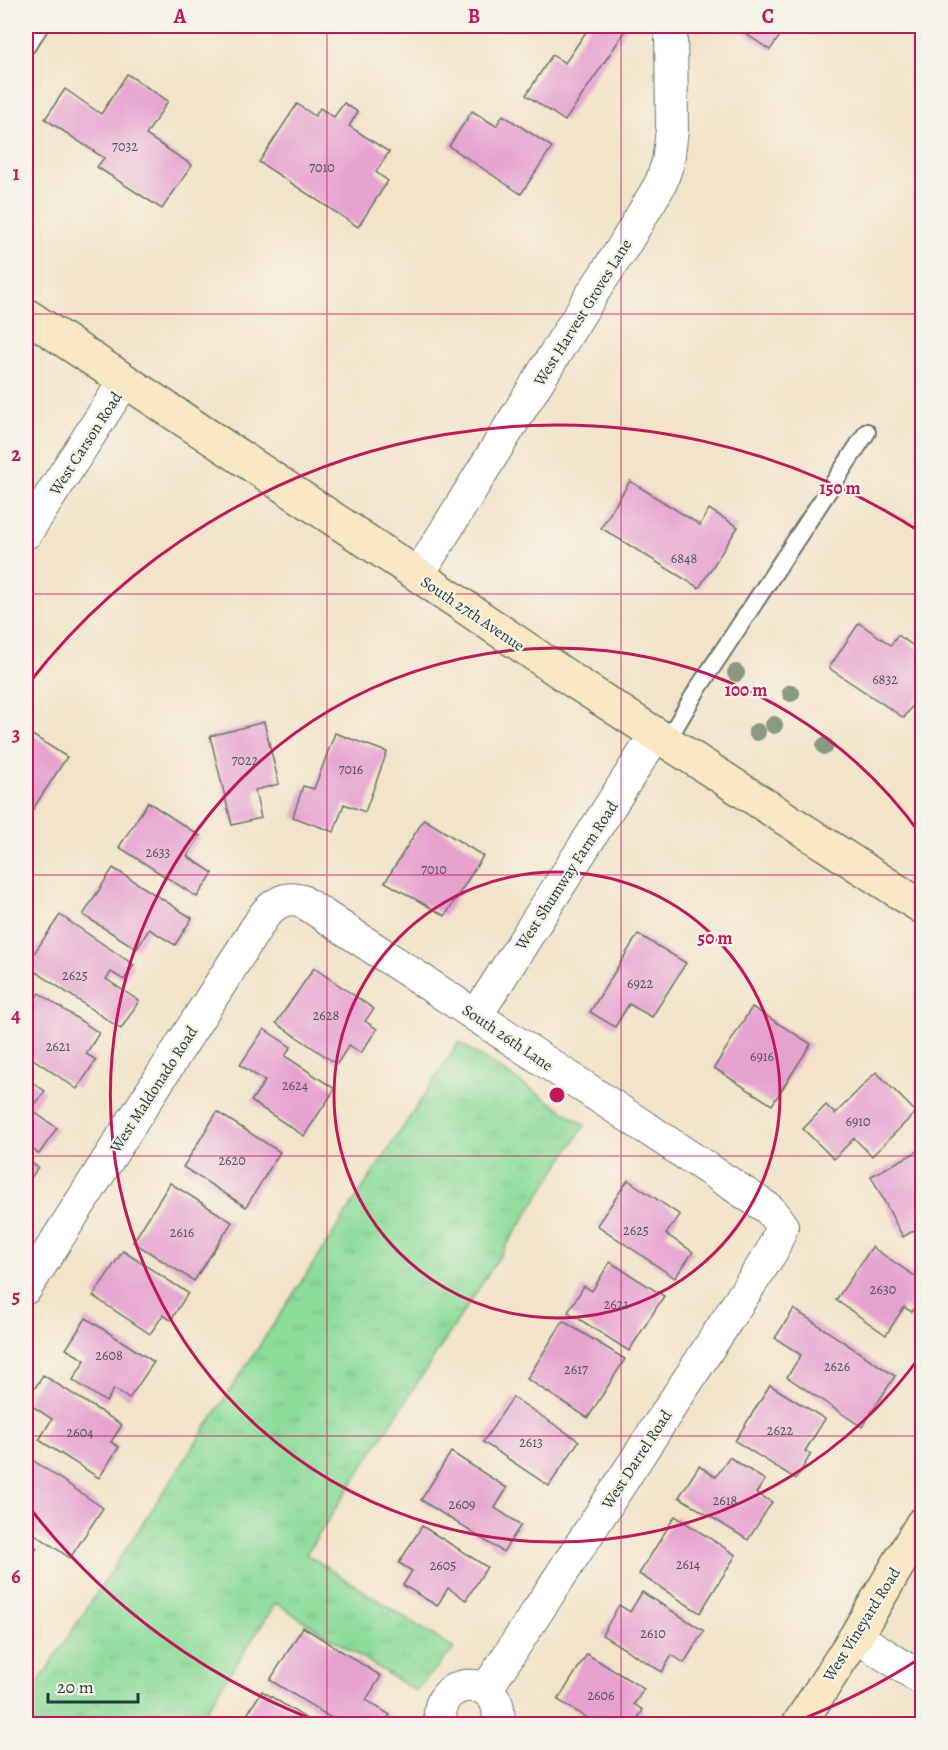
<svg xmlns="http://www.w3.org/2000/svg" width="948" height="1750" font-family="Alegreya,serif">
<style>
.grass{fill:url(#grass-tufts);stroke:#568c67;stroke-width:1.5}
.building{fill:#e5a2cf}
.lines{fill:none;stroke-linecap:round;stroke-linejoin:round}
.lane-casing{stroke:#697768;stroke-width:20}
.street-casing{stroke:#697768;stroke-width:34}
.secondary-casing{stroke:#697768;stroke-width:36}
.lane{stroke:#fff;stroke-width:16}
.street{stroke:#fff;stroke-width:32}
.secondary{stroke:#fae7c3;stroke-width:33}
.tree{fill:#8a9982}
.grid{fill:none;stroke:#c2185b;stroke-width:1.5;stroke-opacity:0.55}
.ring{fill:none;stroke:#c2185b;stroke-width:3}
.labels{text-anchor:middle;stroke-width:4.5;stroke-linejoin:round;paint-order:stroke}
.number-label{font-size:14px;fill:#50565b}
.street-label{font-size:16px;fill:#1f3d34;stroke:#f7f3e8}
.centre{fill:#c2185b;stroke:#f7f3e8;stroke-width:3}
.ring-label{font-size:18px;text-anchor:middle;font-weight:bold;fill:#c2185b;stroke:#f7f3e8;stroke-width:4.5;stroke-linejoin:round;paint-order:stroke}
.neatline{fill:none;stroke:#c2185b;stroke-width:2}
.grid-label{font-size:20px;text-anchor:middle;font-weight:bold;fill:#c2185b}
</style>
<defs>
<pattern id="grass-tufts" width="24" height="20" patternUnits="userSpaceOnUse" patternTransform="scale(1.5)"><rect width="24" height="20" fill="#8cdb9a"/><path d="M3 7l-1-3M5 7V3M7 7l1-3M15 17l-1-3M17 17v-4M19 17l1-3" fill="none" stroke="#78bd85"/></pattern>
</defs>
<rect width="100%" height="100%" fill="#f7f3e8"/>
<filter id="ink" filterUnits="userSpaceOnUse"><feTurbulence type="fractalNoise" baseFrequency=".0167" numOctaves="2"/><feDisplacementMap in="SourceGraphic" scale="12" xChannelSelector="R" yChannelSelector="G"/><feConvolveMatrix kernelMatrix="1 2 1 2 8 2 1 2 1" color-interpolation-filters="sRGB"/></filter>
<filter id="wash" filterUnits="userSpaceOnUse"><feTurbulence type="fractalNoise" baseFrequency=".008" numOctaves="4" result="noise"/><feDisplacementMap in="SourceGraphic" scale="24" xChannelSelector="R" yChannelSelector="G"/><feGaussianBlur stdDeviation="1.35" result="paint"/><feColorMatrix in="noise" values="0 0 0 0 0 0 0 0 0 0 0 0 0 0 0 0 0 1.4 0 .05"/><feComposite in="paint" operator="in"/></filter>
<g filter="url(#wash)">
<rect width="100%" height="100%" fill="#f2e3c9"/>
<polygon class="grass" points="459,1042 585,1125 306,1554 454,1649 415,1691 276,1603 197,1724 26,1724 26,1701"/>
<g id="blocks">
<g class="building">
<polygon points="590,26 628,27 565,121 526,95 552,55 565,63"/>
<polygon points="741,26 787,26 770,50 739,29"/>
<polygon points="127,74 168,101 146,135 192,165 162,209 97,167 104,158 45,119 65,89 101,114"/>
<polygon points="344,103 358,112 349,126 389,152 376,172 388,181 358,227 259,162 297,104 315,116 320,108 334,117"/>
<polygon points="472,111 496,126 503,115 552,147 521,194 449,146"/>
<polygon points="630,481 700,525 709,509 738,527 699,588 601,528"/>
<polygon points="859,623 891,645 898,635 922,652 922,691 904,718 829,668"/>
<polygon points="264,722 279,784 255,790 261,818 232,825 210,736"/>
<polygon points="26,731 67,757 31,812 26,809"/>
<polygon points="335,733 387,752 365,812 344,804 334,832 293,817 303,786 314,789"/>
<polygon points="148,802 200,836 187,856 213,873 197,897 119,847"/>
<polygon points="424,819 483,856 445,916 385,882"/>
<polygon points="113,868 192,918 175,945 149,929 137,949 83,915"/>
<polygon points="60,915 134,965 124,980 111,972 106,979 139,1001 121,1029 26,965"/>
<polygon points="638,934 686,963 652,1017 629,1004 615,1027 590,1012"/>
<polygon points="314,968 374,1009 365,1021 377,1029 361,1053 349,1045 337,1064 276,1023"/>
<polygon points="39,993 99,1033 86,1054 96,1060 77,1089 26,1054 26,1039 29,1033 26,1031 26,1014"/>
<polygon points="752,1007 811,1044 772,1105 714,1068"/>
<polygon points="264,1029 291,1047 285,1056 335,1089 304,1136 251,1101 265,1081 240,1065"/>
<polygon points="876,1072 916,1112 872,1156 854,1138 834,1159 803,1129 826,1105 835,1114"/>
<polygon points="26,1078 45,1091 31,1110 57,1128 39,1154 26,1145"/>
<polygon points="217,1112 280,1152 246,1207 183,1167"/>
<polygon points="922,1149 922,1226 903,1237 871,1176"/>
<polygon points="26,1160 38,1167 26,1186"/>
<polygon points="628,1180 680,1215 666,1234 693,1252 675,1278 597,1225"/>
<polygon points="170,1183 232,1222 194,1281 133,1242"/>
<polygon points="872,1247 922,1281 922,1297 912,1312 904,1307 886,1335 836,1300"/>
<polygon points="123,1251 188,1293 171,1320 163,1315 150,1334 93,1296"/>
<polygon points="610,1262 664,1296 629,1351 568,1312 584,1286 592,1291"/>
<polygon points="794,1309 895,1376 862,1427 787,1377 801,1355 775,1338"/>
<polygon points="86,1318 154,1362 129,1399 114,1389 106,1402 73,1380 85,1360 66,1349"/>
<polygon points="563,1321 625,1359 588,1418 527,1379"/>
<polygon points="43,1375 122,1425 111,1442 119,1447 99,1478 39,1440 52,1419 26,1402"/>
<polygon points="770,1385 825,1419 805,1451 811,1454 796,1479 735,1441"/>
<polygon points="513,1397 579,1441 549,1486 483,1442"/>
<polygon points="451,1452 507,1488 495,1508 521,1525 503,1552 421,1500"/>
<polygon points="28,1457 103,1508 70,1558 26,1528 26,1460"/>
<polygon points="729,1457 765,1480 756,1493 772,1502 748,1540 679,1497 699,1466 716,1477"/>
<polygon points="675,1516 736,1555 700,1613 639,1574"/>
<polygon points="422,1526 487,1567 466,1600 448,1588 437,1606 403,1585 412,1571 399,1563"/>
<polygon points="26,1540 37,1548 26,1565"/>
<polygon points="642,1592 704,1631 684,1663 672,1655 662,1672 602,1635 619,1605 630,1612"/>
<polygon points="303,1627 381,1676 366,1700 390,1715 384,1724 341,1724 270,1680"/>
<polygon points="587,1654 644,1689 634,1704 643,1710 634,1724 597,1724 558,1700"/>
<polygon points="262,1691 315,1724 241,1724"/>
</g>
</g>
</g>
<g filter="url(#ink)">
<use href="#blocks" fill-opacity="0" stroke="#697768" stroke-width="1.5"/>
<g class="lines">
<defs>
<g id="lane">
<polyline points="26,47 40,26"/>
<polyline points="667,741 697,690 867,432"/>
</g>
<g id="street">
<polyline points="26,533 124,382"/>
<polyline points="418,575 592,294 623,247 661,183 668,162 672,130 671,26"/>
<polyline points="476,1016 656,734"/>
<path d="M26 1288 265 914C276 902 287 896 302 901L769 1209 782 1226 772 1251 486 1690"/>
<polyline points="856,1636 922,1679"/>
<path d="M442 1724C428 1678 506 1668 498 1724"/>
</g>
<g id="secondary">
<polyline points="26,315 418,575 575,682 922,907"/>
<polyline points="799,1724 856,1636 922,1524"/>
</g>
</defs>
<use href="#lane" class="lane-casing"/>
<use href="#street" class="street-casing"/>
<use href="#secondary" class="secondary-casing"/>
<use href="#lane" class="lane"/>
<use href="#street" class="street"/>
<use href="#secondary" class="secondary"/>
</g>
<g class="tree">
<circle cx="736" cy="673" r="9"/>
<circle cx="791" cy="693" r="9"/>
<circle cx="774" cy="725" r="9"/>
<circle cx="757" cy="732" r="9"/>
<circle cx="825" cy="746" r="9"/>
</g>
</g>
<path class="grid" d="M327 26V1724M621 26V1724M26 314H922M26 594H922M26 875H922M26 1156H922M26 1436H922"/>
<g class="ring">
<circle cx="557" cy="1095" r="223"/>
<path d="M921 1355A447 447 0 1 1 921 835"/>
<path d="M922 1657A670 670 0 0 1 792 1723M322 1723A670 670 0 0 1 29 1507M29 683A670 670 0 0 1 922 533"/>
</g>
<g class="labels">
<g class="number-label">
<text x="125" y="151">7032</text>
<text x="322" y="172">7010</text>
<text x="684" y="563">6848</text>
<text x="885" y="684">6832</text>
<text x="245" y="765">7022</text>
<text x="351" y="774">7016</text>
<text x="158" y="857">2633</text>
<text x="434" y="874">7010</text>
<text x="75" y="980">2625</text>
<text x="640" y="988">6922</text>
<text x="326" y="1020">2628</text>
<text x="58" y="1051">2621</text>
<text x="762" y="1061">6916</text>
<text x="295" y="1090">2624</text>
<text x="858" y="1126">6910</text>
<text x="232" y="1165">2620</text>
<text x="636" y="1235">2625</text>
<text x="182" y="1237">2616</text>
<text x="883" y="1294">2630</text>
<text x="616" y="1309">2621</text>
<text x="109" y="1360">2608</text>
<text x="837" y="1371">2626</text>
<text x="576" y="1374">2617</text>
<text x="780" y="1435">2622</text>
<text x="80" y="1437">2604</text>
<text x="531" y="1447">2613</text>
<text x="725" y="1505">2618</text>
<text x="462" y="1509">2609</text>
<text x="688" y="1569">2614</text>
<text x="443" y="1570">2605</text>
<text x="653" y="1638">2610</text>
<text x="601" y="1700">2606</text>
</g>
<g class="street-label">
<text transform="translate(582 312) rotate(-58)" y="6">West Harvest Groves Lane</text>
<text transform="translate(85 443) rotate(-57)" y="6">West Carson Road</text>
<text transform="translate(473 613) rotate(34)" y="6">South 27th Avenue</text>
<text transform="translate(566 875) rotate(-57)" y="6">West Shumway Farm Road</text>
<text transform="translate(508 1037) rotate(34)" y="6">South 26th Lane</text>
<text transform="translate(153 1089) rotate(-57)" y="6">West Maldonado Road</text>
<text transform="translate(636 1459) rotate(-57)" y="6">West Darrel Road</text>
<text transform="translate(861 1624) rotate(-58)" y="6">West Vineyard Road</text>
</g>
</g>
<circle cx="557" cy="1095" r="9" class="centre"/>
<g class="ring-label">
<text x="840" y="494">150 m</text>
<text x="746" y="696">100 m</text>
<text x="715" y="944">50 m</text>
</g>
<rect width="948" height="1750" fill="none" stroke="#f7f3e8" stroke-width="66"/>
<path d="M48 1693v9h90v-9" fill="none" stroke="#1f3d34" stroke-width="3"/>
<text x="57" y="1693" font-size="18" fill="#1f3d34" stroke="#f7f3e8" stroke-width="4.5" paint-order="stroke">20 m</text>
<rect x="33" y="33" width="882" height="1684" class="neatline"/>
<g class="grid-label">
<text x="180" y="23">A</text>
<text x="474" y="23">B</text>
<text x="768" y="23">C</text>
<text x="16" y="180">1</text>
<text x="16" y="461">2</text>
<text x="16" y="741">3</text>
<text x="16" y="1022">4</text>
<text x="16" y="1303">5</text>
<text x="16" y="1583">6</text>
</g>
</svg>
